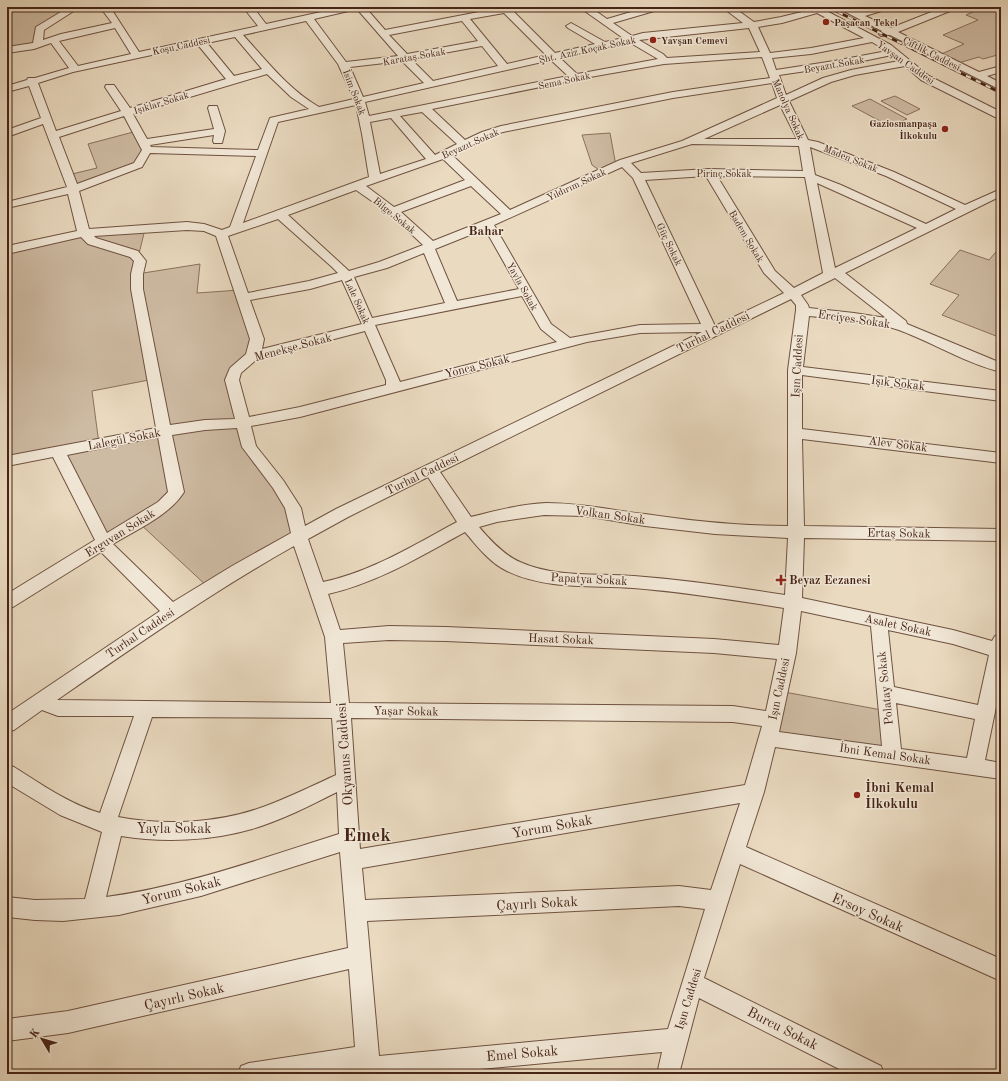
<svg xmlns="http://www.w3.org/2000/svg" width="1008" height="1081" font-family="'Old Standard TT',serif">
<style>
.green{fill:#cebba3;stroke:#8a705d;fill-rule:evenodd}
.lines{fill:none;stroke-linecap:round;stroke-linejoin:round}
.minor-casing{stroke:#6f5241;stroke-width:2}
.minor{fill:#f1e7d6;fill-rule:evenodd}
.rail-casing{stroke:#462417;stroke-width:3}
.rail{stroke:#f1e7d6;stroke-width:2;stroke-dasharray:5.5;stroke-linecap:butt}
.poi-dot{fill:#8f2418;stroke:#f1e7d6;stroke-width:1.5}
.labels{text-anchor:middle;stroke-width:3;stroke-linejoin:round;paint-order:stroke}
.far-poi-label{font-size:10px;font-weight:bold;fill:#462417;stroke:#f1e7d6;text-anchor:start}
.far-street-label{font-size:10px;fill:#462417;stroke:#f1e7d6}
.street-label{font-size:12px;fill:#462417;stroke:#f1e7d6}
.poi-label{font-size:12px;font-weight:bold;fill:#462417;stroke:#f1e7d6;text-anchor:start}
.far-district-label{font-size:13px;font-weight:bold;fill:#462417;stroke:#f1e7d6}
.near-street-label{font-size:14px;fill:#462417;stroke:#f1e7d6}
.near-poi-label{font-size:14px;font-weight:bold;fill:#462417;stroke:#f1e7d6;text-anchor:start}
.near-district-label{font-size:19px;font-weight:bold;fill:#462417;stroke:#f1e7d6}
</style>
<rect width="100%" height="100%" fill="#eadac0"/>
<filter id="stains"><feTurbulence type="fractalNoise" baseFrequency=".005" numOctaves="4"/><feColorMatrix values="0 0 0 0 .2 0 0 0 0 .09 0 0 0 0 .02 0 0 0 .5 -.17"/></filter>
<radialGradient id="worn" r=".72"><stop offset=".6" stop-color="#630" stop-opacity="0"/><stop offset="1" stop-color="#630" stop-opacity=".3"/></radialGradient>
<g class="green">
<polygon points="7,7 75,7 43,26 38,45 7,50"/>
<polygon points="965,7 1001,7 1001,54 983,59 979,57 955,64 937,56 964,44 943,35 978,20 966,15 975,11"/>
<polygon points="895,96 920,109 907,115 881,101"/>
<polygon points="870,99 907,119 889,126 852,106"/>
<polygon points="137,131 147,150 138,165 73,189 68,175 97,168 88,144"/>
<polygon points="610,133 616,166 602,172 592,165 582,135"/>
<path d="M145 229 138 258 137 274 200 264 197 293 240 290 257 339 235 371 242 423 270 475 299 536 209 588 138 522 104 543 58 452 7 461V250L41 241ZM154 379 164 431 99 444 92 391Z"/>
<polygon points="1001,246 1001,330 996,336 942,315 959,295 930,284 960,250 989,260"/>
<polygon points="779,691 887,711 892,755 768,738"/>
</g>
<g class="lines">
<defs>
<g id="minor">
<path d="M69 7H80L44 30 43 40 61 34 112 23 100 7H110L139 52 258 26 243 7H253L266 24 344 7H365L385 30 505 7H524L522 9 513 11 555 53 595 44 568 28 566 26 571 23 605 42 623 38 579 7H590L607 19 648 7H663L661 9 613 23 632 36 643 33 743 23 722 7H733L754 22 781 17 810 10 807 7H819L891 45 929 76 1001 112V119L997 118 921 80 905 66 855 75 831 82 789 101 808 140 818 142 894 172 965 205 1001 189V196L845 273 906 321 907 324 1001 363V372C965 363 934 343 899 330 870 320 839 319 809 316L803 367 1001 391V401L802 375V429L1001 453V463L802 439 804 526 1001 529V541L804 538 802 598 953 630 992 641 995 636 1001 634V683L985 760 1001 763V779L775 747 764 792 746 847 1001 959V981L740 864 704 978 881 1066 884 1074H849L699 998 679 1074H657L662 1052 427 1074H358L357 1070 328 1074H238L241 1066 249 1063 355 1047 349 969 68 1033 7 1041V1019L68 1011 348 948 340 852 201 896 119 915 63 921 35 920 7 917V897L35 900 85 899 102 832 60 815 7 783V765L14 767C41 784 69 804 100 813L134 716H58L42 710 14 730 7 732V714L160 611 101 552 13 607 7 609V594L95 540 53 457 7 466V456L156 428 131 289V274L134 261 130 257 88 244 81 237 7 254V246L77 231 68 194 7 208V202L67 187 43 124 7 137V130L41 118 29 86 7 92V86L27 80 28 78H35L69 68 51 43 34 49 7 53V47L33 43 36 27ZM357 9 398 56 346 62 314 19ZM504 13 546 55 507 64 470 19ZM817 13 864 38 811 48 770 53 758 27 782 23ZM306 21 338 64 354 99 319 107C288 89 267 61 243 35ZM462 21 478 41 407 54 389 35ZM115 28 131 54 78 66 59 41ZM749 28 760 52 667 58 663 54 639 40ZM235 37 262 69 234 76 207 43ZM629 42 658 59 577 74 560 58ZM872 42 887 51 834 61 776 70 772 58 811 54ZM198 45 226 79 130 108 114 85H106L105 87 121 111 56 131 38 83 73 72ZM482 46 498 66 433 81 411 59ZM892 55 899 61 851 70 823 78 786 95 779 75 834 67ZM762 57 770 78 673 92 501 126 482 132 465 140 432 109 590 77 664 64ZM551 60 568 76 369 116 365 102ZM402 61 424 83 363 97 350 67ZM267 74 291 97 309 109 270 118 258 150 151 147 150 145 214 135 213 141 214 143H222L225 131 217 106H209L208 108 214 129 147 139 133 114ZM772 83 777 98 682 141 620 160 510 210 452 155 490 136 503 132 673 98ZM356 105 362 134 369 177 243 223 278 122ZM780 105 797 139H704ZM422 112 457 144 435 155 400 116ZM124 116 142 150 134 163 77 184 59 137ZM391 118 426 159 380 174 370 122ZM692 144 799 146 803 171 709 169 641 173 631 163ZM810 147 886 176 956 209 926 224 841 185 815 175ZM150 153 256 156 230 227 222 230 204 224 187 222 89 229 79 191 142 167ZM443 159 465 180 394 207 366 186ZM622 167 633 178 701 324 640 325 570 338 551 324 494 225ZM706 176 764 273 784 293 715 326 645 180ZM717 176 805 177 823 273 794 288 775 271ZM817 183 917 228 835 268ZM471 186 501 214 433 241 401 212ZM356 190 389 213 423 245 379 262 349 271 288 215ZM278 219 332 267 338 273 309 281 248 293 228 236ZM485 229 519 289 457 301 435 249ZM187 230 204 231 216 236 250 339 246 354 230 368 225 380 235 419 205 420 170 425 143 289V274L146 261 138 251 96 238 94 236ZM424 253 445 303 372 318 354 277 387 268ZM835 278 886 318 854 313 809 308 808 305 801 295ZM342 280 362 324 262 349 264 339 250 300 310 289ZM522 296 541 329 557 342 400 382 375 325ZM791 299 796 305V310L788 370V526C740 526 692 521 645 514 611 510 580 503 546 503 521 504 495 511 471 517L440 472ZM365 331 386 380V385L300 407 249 417 239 380 241 373 257 359ZM702 332 336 509 305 526 301 508 283 480 256 446 251 426 300 417 587 342 640 333ZM237 428 242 447 273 488 285 508 291 533 232 566 173 602 113 544C136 530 170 515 184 492L172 435 205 430ZM158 437 168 492 158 502 107 533 67 455ZM428 477 457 522C414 545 371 572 323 582L308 539 348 517ZM544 515 585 516 645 526 715 534 788 538 785 595C735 587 685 580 634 576 597 573 555 578 520 562 504 555 490 540 479 527L497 522ZM465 532C477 546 490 563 507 571 546 590 592 585 633 588 684 592 734 600 784 608L779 645 714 639 446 627 389 626 340 630 328 594C377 583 421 556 465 532ZM294 546 325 637 331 703 57 700C135 646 212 592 294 546ZM801 611 871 626 882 746 779 732 796 653ZM888 630 953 644 989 655 978 705 894 687ZM389 640 446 641 714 653 777 659 766 711 733 706 349 703 343 643ZM896 703 975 719 967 758 901 749ZM152 717 332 718 336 775C312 786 288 798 263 807 219 823 165 826 118 817ZM351 718 733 722 762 726 745 785 360 849ZM337 792 339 834C263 858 186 886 106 897L121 836C163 843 211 841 252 829 282 820 309 806 337 792ZM740 803 711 890 679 886 365 900 362 868ZM679 906 705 909 668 1029 379 1056 367 921Z"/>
<polygon points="836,7 848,7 858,12 875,7 890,7 888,9 865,16 891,28 944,7 957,7 955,9 898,32 979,72 1001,66 1001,72 987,76 1001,83 1001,90 890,35 881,36 879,34 882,31"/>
</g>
</defs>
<use href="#minor" class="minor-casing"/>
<use href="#minor" class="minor"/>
<defs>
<polyline id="rail" points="828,7 1001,93"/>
</defs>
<use href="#rail" class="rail-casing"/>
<use href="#rail" class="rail"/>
</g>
<g class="poi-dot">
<circle cx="826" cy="22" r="4"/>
<circle cx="653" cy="40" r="4"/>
<circle cx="945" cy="129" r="4"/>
<path d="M779 574h4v4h4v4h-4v4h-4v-4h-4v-4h4z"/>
<circle cx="857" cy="795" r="4"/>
</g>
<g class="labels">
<g class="far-poi-label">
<text x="834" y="26">Paşacan Tekel</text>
<text x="661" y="44">Yavşan Cemevi</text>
<text x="937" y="127" text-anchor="end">Gaziosmanpaşa<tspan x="937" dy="12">İlkokulu</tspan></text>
</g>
<g class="far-street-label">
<text transform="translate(181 45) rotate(-12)" y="4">Koşu Caddesi</text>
<text transform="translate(587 49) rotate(-12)" y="4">Şht. Aziz Koçak Sokak</text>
<text transform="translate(932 53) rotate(27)" y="4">Çiftlik Caddesi</text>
<text transform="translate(414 56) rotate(-10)" y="4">Karataş Sokak</text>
<text transform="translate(906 62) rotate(35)" y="4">Yavşan Caddesi</text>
<text transform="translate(834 64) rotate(-10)" y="4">Beyazıt Sokak</text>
<text transform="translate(564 80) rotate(-12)" y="4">Sema Sokak</text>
<text transform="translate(355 92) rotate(69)" y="4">İsim Sokak</text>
<text transform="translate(161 102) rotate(-17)" y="4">Işıklar Sokak</text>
<text transform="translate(789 109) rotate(66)" y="4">Manolya Sokak</text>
<text transform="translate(470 143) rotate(-24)" y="4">Beyazıt Sokak</text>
<text transform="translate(851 158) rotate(22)" y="4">Maden Sokak</text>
<text x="724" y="177">Pirinç Sokak</text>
<text transform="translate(576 184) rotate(-25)" y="4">Yıldırım Sokak</text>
<text transform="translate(395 215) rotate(39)" y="4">Bilge Sokak</text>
<text transform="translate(747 236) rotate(59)" y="4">Badem Sokak</text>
<text transform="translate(670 244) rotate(64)" y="4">Güç Sokak</text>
<text transform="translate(523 286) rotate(61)" y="4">Yayla Sokak</text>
<text transform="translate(358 301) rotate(66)" y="4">Lale Sokak</text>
</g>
<g class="street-label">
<text transform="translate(854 319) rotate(8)" y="4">Erciyes Sokak</text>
<text transform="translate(713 332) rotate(-26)" y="4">Turhal Caddesi</text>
<text transform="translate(293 347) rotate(-15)" y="4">Menekşe Sokak</text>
<text transform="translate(477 366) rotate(-14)" y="4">Yonca Sokak</text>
<text transform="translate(797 366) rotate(-87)" y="4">Işın Caddesi</text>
<text transform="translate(898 383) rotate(7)" y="4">Işık Sokak</text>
<text transform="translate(124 439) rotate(-11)" y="4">Lalegül Sokak</text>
<text transform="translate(898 444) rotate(7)" y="4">Alev Sokak</text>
<text transform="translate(422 474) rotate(-26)" y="4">Turhal Caddesi</text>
<text transform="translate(610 515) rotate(8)" y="4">Volkan Sokak</text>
<text transform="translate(120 533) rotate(-32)" y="4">Erguvan Sokak</text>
<text transform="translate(899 533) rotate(1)" y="4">Ertaş Sokak</text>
<text transform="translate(589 579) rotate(3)" y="4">Papatya Sokak</text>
<text transform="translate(898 625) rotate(12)" y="4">Asalet Sokak</text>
<text transform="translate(140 633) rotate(-34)" y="4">Turhal Caddesi</text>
<text transform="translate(561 639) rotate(2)" y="4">Hasat Sokak</text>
<text transform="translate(885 688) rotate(-96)" y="4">Polatay Sokak</text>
<text transform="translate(779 689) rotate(-78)" y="4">Işın Caddesi</text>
<text transform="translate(406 711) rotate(1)" y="4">Yaşar Sokak</text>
<text transform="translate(885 754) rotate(8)" y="4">İbni Kemal Sokak</text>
<text transform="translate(688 999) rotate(-73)" y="4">Işın Caddesi</text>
</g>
<g class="poi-label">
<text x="789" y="584">Beyaz Eczanesi</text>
</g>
<g class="far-district-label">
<text x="486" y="235">Bahar</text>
</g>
<g class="near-street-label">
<text transform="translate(344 754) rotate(-94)" y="5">Okyanus Caddesi</text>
<text transform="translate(552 826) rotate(-10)" y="5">Yorum Sokak</text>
<text x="174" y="833">Yayla Sokak</text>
<text transform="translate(181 890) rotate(-14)" y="5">Yorum Sokak</text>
<text transform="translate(537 903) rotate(-3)" y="5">Çayırlı Sokak</text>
<text transform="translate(868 912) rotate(24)" y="5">Ersoy Sokak</text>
<text transform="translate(184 996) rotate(-13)" y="5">Çayırlı Sokak</text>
<text transform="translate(783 1028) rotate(27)" y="5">Burcu Sokak</text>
<text transform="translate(522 1053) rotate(-5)" y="5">Emel Sokak</text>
</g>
<g class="near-poi-label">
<text x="865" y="792">İbni Kemal<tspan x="865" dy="16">İlkokulu</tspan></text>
</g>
<g class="near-district-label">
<text x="367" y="841">Emek</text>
</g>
</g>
<rect width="1008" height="1081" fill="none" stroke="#eadac0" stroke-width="24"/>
<rect x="8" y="8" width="992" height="1065" fill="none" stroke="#462417" stroke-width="2"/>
<rect x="12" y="12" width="984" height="1057" fill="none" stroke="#462417"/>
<g transform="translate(42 1039) rotate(308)" stroke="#f1e7d6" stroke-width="3" paint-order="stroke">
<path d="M0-3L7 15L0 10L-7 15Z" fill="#462417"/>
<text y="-6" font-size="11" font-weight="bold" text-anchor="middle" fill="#462417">K</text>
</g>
<rect width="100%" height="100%" filter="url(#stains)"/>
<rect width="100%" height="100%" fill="url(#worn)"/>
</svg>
